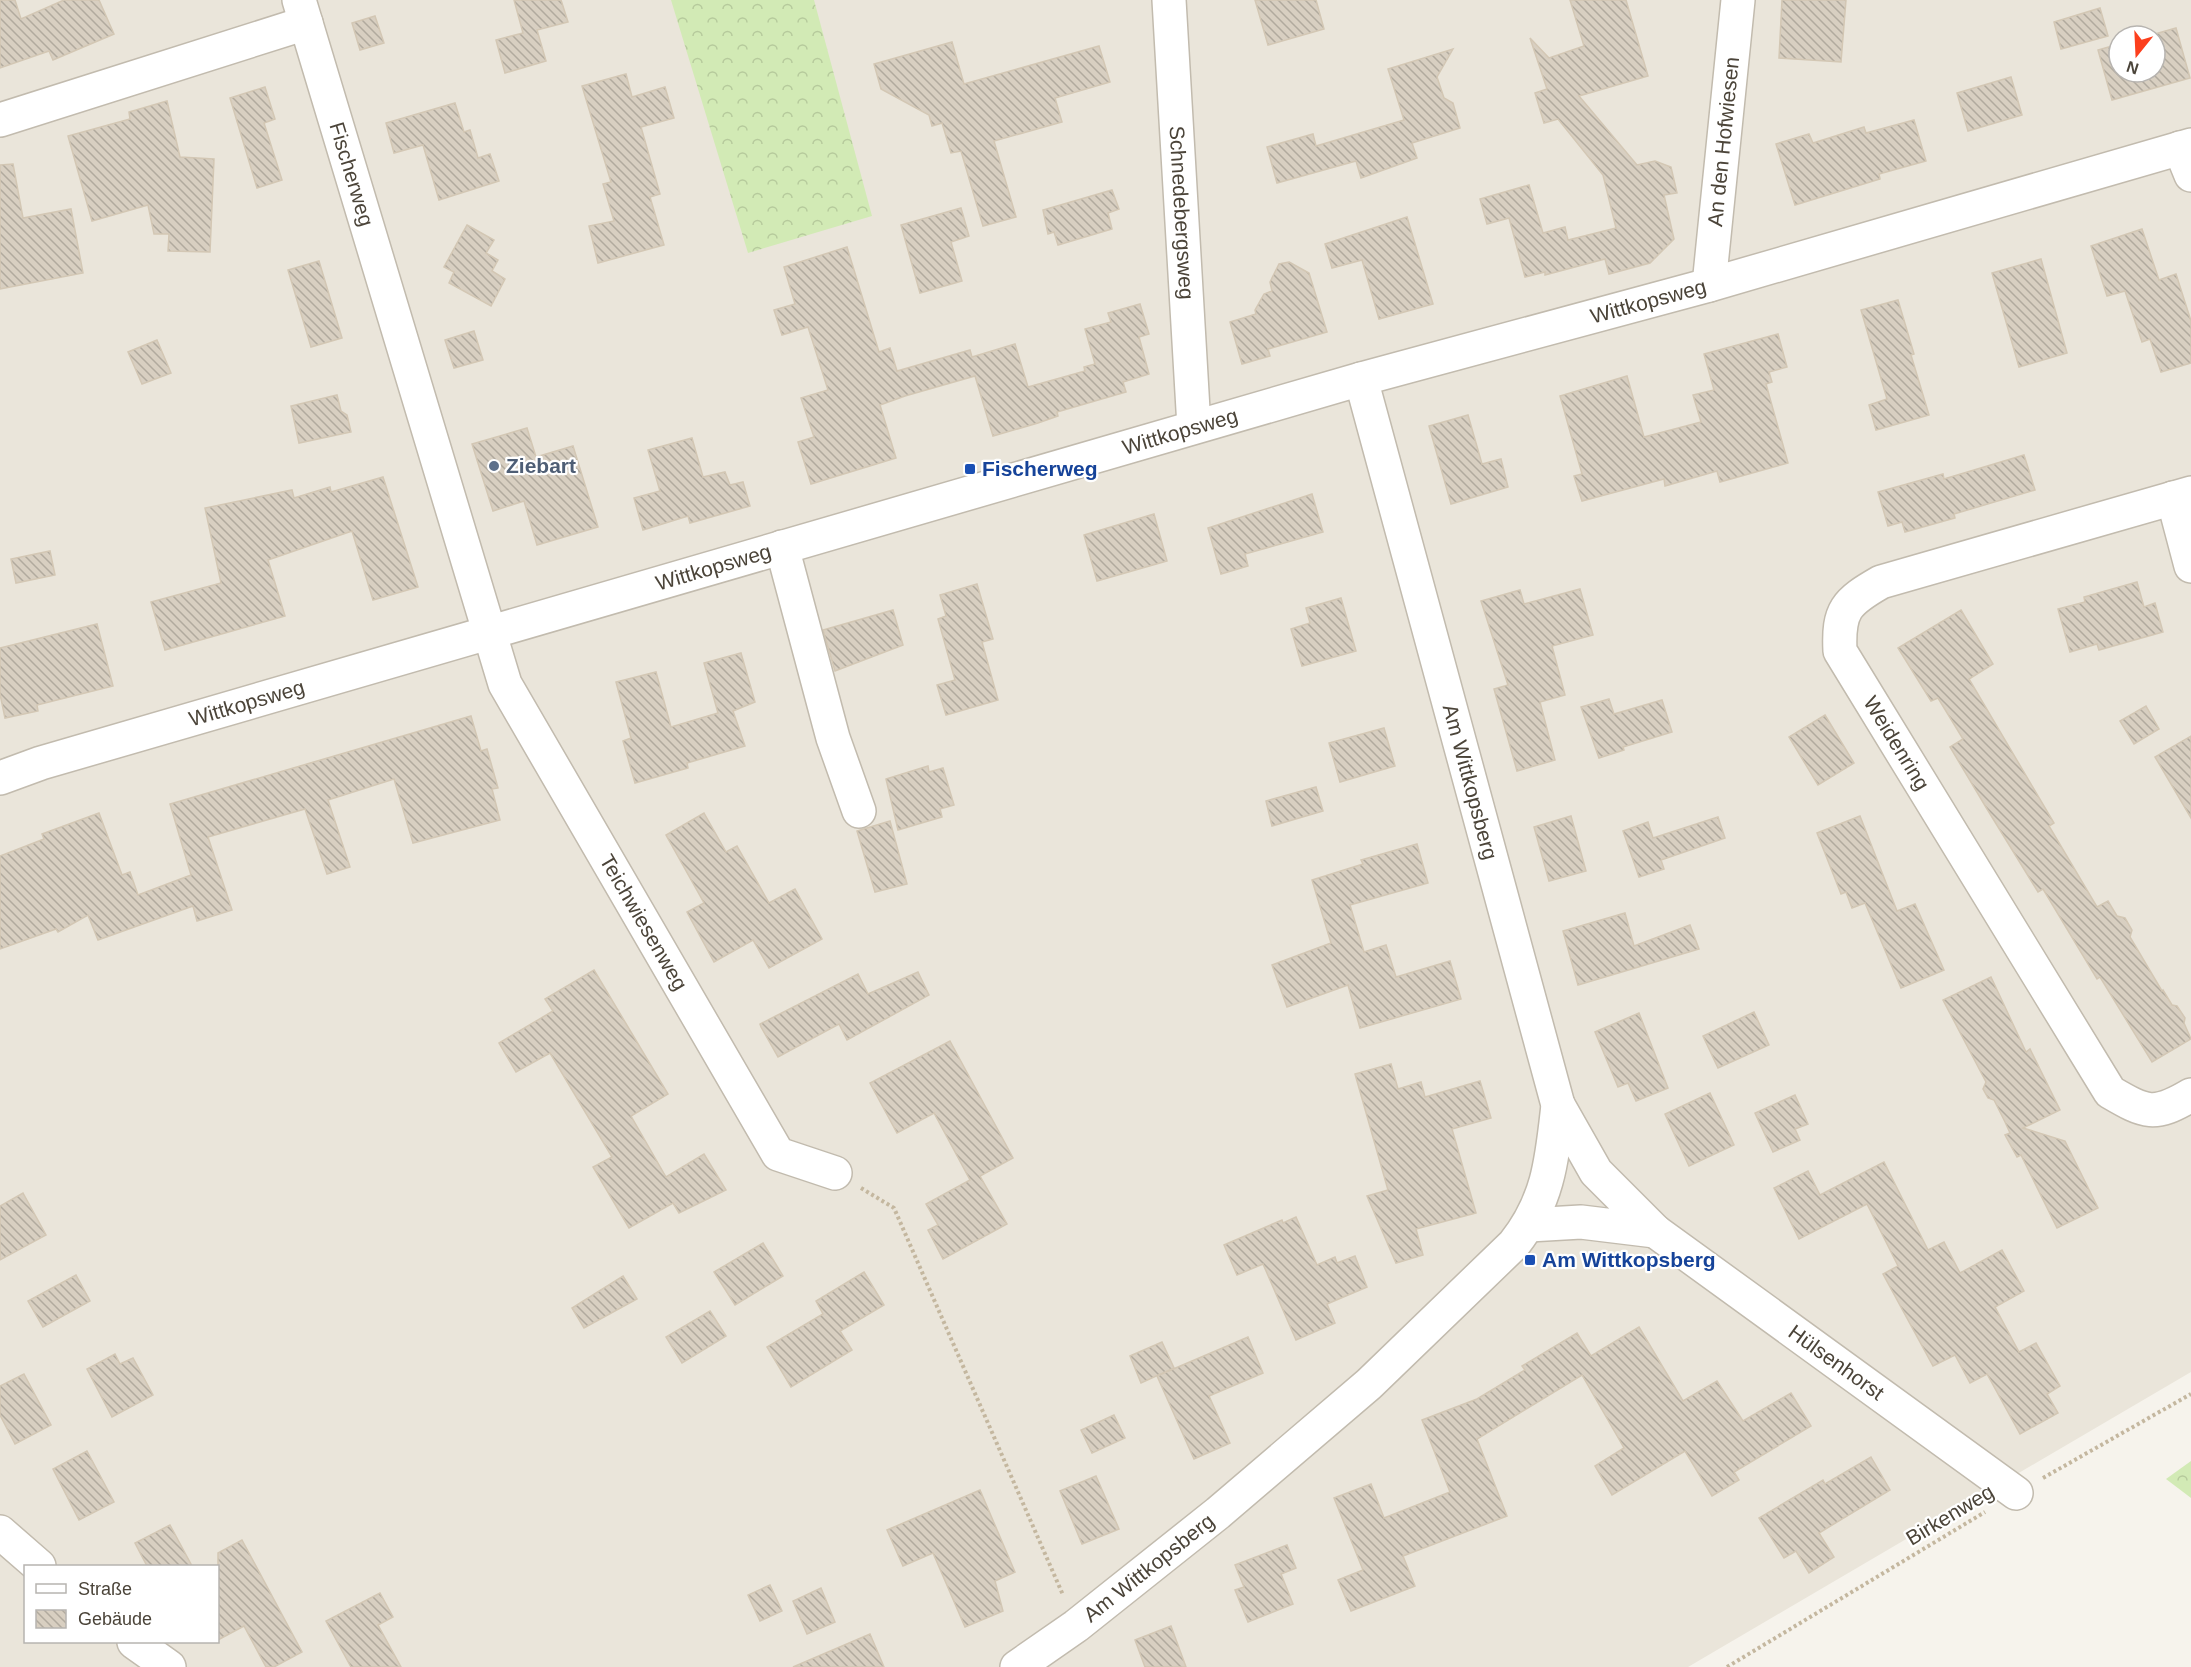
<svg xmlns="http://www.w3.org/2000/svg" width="2191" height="1667" font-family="Helvetica,sans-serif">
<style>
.residential{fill:#eae5da;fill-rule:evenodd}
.forest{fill:url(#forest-crowns)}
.building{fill:url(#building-back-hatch);stroke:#d3c7b4;stroke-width:1.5}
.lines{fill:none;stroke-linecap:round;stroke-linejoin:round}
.minor-casing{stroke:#c2bbae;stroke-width:36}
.path{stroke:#c4b79f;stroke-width:4;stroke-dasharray:3 3;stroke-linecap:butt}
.minor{stroke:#fff;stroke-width:33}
.service-dot{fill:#5c6f8a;stroke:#fff;stroke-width:2}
.transit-dot{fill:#1a4fb4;stroke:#fff;stroke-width:2}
.labels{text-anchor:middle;stroke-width:4.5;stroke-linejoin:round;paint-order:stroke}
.street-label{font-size:21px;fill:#4b4439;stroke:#fff}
.service-label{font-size:21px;font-weight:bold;fill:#4e5e75;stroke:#fff;text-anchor:start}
.transit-label{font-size:21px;font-weight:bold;fill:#164399;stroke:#fff;text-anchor:start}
</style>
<defs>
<pattern id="forest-crowns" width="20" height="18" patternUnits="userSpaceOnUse" patternTransform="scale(1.5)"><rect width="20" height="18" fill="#d2eab5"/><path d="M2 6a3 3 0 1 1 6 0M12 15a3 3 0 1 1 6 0" fill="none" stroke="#b6ca9c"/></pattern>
<pattern id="building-back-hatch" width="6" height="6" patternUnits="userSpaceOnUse" patternTransform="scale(1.5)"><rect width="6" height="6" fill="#d8cfc1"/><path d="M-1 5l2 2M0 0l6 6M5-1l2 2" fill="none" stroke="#b1aa9e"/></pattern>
</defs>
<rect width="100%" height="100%" fill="#f6f3ec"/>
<path class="residential" d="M0 0H2191V1372L1688 1667H0ZM2119 36H2155V72H2119ZM26 1566H218V1642H26Z"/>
<g class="forest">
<polygon points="671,0 814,0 872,216 748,253"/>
<polygon points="2191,1461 2191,1498 2166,1479"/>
</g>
<g class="building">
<polygon points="0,0 15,0 21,19 64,0 99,0 114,34 53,60 49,51 0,68"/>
<polygon points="514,0 561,0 568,22 537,30 546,61 505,73 496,40 523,33"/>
<polygon points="1255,0 1316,0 1324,29 1268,45"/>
<polygon points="1570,0 1626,0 1648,76 1579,96 1637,165 1655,161 1671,167 1677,193 1664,195 1674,239 1650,263 1609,274 1605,259 1545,275 1545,272 1525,277 1509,218 1487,224 1480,199 1529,185 1543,233 1565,227 1568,240 1616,228 1603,175 1558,119 1544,123 1535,93 1547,89 1530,38 1549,58 1584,46"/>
<polygon points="1782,0 1846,0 1841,62 1779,58"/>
<polygon points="2100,8 2108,36 2061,49 2054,22"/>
<polygon points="375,16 384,43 360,50 352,23"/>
<polygon points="2176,28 2190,78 2112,100 2098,50 2119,44 2119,72 2155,72 2155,36 2148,36"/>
<polygon points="952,42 964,84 1099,46 1110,82 1055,98 1062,122 994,141 1016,217 983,226 961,151 951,153 942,123 932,126 929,115 881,89 874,64"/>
<polygon points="1453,49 1437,77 1444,98 1453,103 1460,128 1412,143 1417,158 1361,178 1356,161 1277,183 1267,147 1313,134 1316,146 1404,120 1388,69"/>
<polygon points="626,74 632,97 665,87 674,118 641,127 660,194 650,197 664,245 598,263 589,226 614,221 603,184 611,182 582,86"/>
<polygon points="2011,77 2022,115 1968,131 1957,93"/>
<polygon points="265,87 275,119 264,123 282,180 257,188 230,98"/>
<polygon points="167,101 180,157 214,159 210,252 168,251 169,234 154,234 148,205 92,221 68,136 130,119 129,112"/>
<polygon points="455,103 464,132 470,130 478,158 490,154 499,181 439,200 423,145 394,153 386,123"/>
<polygon points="1914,120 1926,161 1879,174 1880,179 1795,205 1776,144 1809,134 1813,143 1864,127 1866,133"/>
<polygon points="13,164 23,218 71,209 83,273 0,289 0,165"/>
<polygon points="1112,190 1119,209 1108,213 1112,229 1058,245 1054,232 1048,234 1043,210"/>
<polygon points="961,208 969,236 951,242 962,281 920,293 901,225"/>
<polygon points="1407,217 1433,304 1379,319 1362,260 1332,268 1325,244"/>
<polygon points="467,225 494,240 486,253 498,260 492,271 505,279 491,306 449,283 454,272 444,267"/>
<polygon points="2142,229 2159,280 2176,274 2191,321 2191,363 2161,372 2150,339 2142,342 2125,291 2107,296 2091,246"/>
<polygon points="847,247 879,352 890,348 897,371 970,350 972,357 1015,344 1028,387 1085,371 1084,367 1095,364 1085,329 1111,322 1108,313 1140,304 1149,334 1139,337 1149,374 1123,382 1126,392 1057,412 1058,416 1038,423 993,436 975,376 905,396 880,405 896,458 811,484 798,442 814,437 801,398 828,390 808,327 782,335 774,310 795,304 784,267"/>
<polygon points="2041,259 2067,353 2019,367 1992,273"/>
<polygon points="319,261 342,338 311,347 288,270"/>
<polygon points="1289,262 1309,273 1327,332 1268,349 1270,356 1242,364 1230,322 1256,314 1255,310 1264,294 1272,291 1270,282 1279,264"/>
<polygon points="1898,300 1914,354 1911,355 1929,415 1876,430 1869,405 1887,399 1861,310"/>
<polygon points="474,331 483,360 454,368 445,340"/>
<polygon points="1778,334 1787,367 1769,372 1772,382 1766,384 1788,463 1720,482 1717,471 1665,486 1664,479 1582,501 1574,476 1582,474 1560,396 1627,376 1644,437 1701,422 1693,395 1714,390 1704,354"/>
<polygon points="157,340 171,373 142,384 128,352"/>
<polygon points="337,395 341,411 347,415 351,432 299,443 291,406"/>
<polygon points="1468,415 1482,464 1501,459 1508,487 1451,504 1429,426"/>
<polygon points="527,428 536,457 573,446 598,527 537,545 524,501 493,511 472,444"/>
<polygon points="692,438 703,477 725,472 730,485 743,482 750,506 690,523 688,516 643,530 634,498 660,491 648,450"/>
<polygon points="2024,455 2035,490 1954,514 1955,518 1905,532 1902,522 1888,526 1878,492 1943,474 1944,479"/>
<polygon points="383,477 418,587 373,600 352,531 268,560 285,616 165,650 151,602 221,583 205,508 292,490 294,498 330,487 331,492"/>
<polygon points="1312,494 1323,532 1245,554 1248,566 1221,574 1208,528"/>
<polygon points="1154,514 1167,561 1097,581 1084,535"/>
<polygon points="50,551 55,575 16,583 11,559"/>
<polygon points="2137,582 2144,607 2155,603 2163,632 2099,650 2097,644 2070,652 2058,609 2085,602 2084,597"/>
<polygon points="977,584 993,639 982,642 998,700 946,715 937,685 955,680 938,619 946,616 940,595"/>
<polygon points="1580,589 1593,635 1552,646 1565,695 1540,702 1555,760 1517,771 1494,689 1508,685 1481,601 1520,590 1524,604"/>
<polygon points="1341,598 1356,651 1302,666 1291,629 1310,623 1306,608"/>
<polygon points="893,610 903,645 835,671 823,630"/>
<polygon points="1961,610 1993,664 1969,679 2054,823 2049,826 2097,907 2108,901 2117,916 2125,918 2132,930 2130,937 2162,991 2163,990 2172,1005 2177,1006 2185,1018 2184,1023 2191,1039 2152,1062 2100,977 2097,979 2043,889 2038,892 1987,809 1950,747 1963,739 1938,698 1931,701 1898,648"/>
<polygon points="97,624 113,686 37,705 38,711 5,718 0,694 0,648"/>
<polygon points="741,653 755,702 733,711 745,746 687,763 688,768 635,783 623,741 631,738 616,682 656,672 671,727 718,713 704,663"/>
<polygon points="1609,699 1614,714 1662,700 1672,732 1623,747 1624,750 1599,758 1581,707"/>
<polygon points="2146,706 2159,729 2134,744 2120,721"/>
<polygon points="1825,715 1854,763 1818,785 1789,737"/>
<polygon points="471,716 481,751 487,749 498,788 492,789 500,820 413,843 394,779 328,800 350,867 327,874 305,809 208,837 232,910 197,921 193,906 98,940 88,915 58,932 56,929 0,949 0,856 44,839 42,834 99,813 122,875 130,872 138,895 191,875 170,804"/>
<polygon points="1384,728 1395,766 1340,782 1329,743"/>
<polygon points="2191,736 2191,818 2155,757"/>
<polygon points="928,766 929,772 943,768 954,805 940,809 942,817 898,830 886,779"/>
<polygon points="1316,787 1323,811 1272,826 1266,801"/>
<polygon points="704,813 726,852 737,846 769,903 795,889 822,939 769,968 753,940 714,962 687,912 704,903 666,835"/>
<polygon points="1571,816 1586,871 1549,881 1534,827"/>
<polygon points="1860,816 1897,911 1915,904 1944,970 1901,988 1865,903 1852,908 1846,892 1841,894 1817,833"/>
<polygon points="1718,817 1725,838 1661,860 1664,869 1639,877 1623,831 1648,822 1653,838"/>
<polygon points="890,821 907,884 875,892 857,831"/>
<polygon points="1417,844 1428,883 1350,905 1364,952 1386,945 1396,977 1450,961 1461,999 1360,1028 1348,985 1287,1007 1272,965 1331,943 1312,880 1363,864 1361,860"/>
<polygon points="1625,913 1634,946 1690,925 1699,949 1578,985 1563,931"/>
<polygon points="594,970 668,1094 631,1116 666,1177 704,1154 726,1190 679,1213 673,1203 629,1228 593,1167 612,1157 550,1053 516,1072 499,1043 553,1011 545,999"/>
<polygon points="918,972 929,995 847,1040 839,1024 778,1057 761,1027 760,1024 858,974 868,994"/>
<polygon points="1991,977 2026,1052 2030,1049 2060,1110 2023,1128 2065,1141 2098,1208 2057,1228 2021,1155 2017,1157 2005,1135 2010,1133 2005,1122 1994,1100 1988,1098 1983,1089 1986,1082 1943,1000"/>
<polygon points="1754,1012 1769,1045 1718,1068 1703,1036"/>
<polygon points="1639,1013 1668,1088 1636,1101 1628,1083 1618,1087 1595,1032"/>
<polygon points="950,1041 1013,1158 980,1176 1007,1224 943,1259 928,1230 938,1225 926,1204 970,1180 934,1113 897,1133 870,1083"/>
<polygon points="1391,1064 1398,1089 1421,1082 1425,1097 1480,1081 1491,1118 1452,1129 1476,1213 1416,1229 1423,1255 1396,1263 1367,1196 1388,1190 1355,1074"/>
<polygon points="1710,1093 1734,1145 1689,1166 1665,1114"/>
<polygon points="1795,1095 1808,1124 1795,1129 1800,1140 1773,1152 1755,1113"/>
<polygon points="1884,1162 1928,1250 1944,1242 1960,1273 2002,1250 2024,1291 1995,1307 2019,1352 2036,1343 2060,1386 2047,1394 2058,1413 2020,1434 1987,1374 1970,1383 1955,1355 1933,1366 1883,1274 1898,1266 1867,1204 1799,1239 1774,1188 1808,1171 1820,1195"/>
<polygon points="23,1193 46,1235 0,1260 0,1206"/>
<polygon points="1296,1217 1317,1265 1335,1257 1337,1263 1355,1256 1367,1287 1327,1304 1335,1323 1296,1340 1263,1264 1237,1275 1224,1245 1282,1220 1283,1223"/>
<polygon points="763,1243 783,1276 735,1305 714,1272"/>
<polygon points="864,1272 884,1305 840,1331 852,1350 791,1387 767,1347 823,1314 816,1301"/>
<polygon points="76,1275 90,1301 43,1327 28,1301"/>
<polygon points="623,1276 637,1299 584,1328 572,1308"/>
<polygon points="710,1311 726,1336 682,1363 666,1337"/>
<polygon points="1639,1327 1683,1401 1717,1381 1743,1421 1791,1393 1811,1426 1734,1472 1739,1480 1712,1496 1685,1451 1612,1495 1595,1466 1624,1448 1582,1375 1477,1439 1507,1516 1403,1556 1415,1586 1351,1611 1338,1580 1363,1570 1334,1498 1371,1484 1384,1518 1450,1492 1422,1420 1477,1399 1525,1370 1522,1366 1577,1333 1591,1356"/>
<polygon points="1248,1337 1263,1373 1209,1396 1230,1443 1194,1459 1157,1376"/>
<polygon points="1162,1342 1174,1368 1141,1383 1130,1356"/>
<polygon points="115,1354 120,1364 133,1358 153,1395 112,1417 87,1369"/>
<polygon points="24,1374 51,1425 15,1444 0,1415 0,1386"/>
<polygon points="1114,1415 1125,1438 1092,1453 1081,1430"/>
<polygon points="87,1451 114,1502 79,1520 53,1469"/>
<polygon points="1871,1457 1890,1490 1819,1533 1834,1557 1809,1573 1796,1551 1784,1558 1759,1518 1823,1480 1825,1484"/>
<polygon points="1096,1476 1119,1529 1082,1544 1060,1491"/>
<polygon points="980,1490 1015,1572 995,1581 1003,1611 965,1627 933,1553 903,1566 887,1530"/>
<polygon points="170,1525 192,1566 147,1566 135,1543"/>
<polygon points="242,1540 302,1652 274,1667 266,1667 244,1626 218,1640 218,1553"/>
<polygon points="1287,1545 1296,1568 1281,1574 1293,1604 1248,1622 1235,1590 1244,1587 1235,1565"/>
<polygon points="770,1585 782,1611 760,1621 748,1595"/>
<polygon points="821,1588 835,1622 807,1634 793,1601"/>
<polygon points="380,1593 393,1617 378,1625 401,1667 351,1667 326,1621"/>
<polygon points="1171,1626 1186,1667 1145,1667 1135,1640"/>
<polygon points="870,1634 884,1667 793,1667"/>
</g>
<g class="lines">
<defs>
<g id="minor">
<path id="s1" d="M299 0 505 684 778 1154 835 1173"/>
<path id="s2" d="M1169 0 1194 427"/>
<polyline points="0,120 306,23"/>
<polyline points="2180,148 2191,175"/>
<path id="s3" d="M1709 285 1738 0"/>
<path id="s4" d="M2191 493 1881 582C1846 602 1838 610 1840 651L2110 1092C2146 1113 2154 1117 2191 1095"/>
<polyline points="2173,498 2191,566"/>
<polyline points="782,547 833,738 859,811"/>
<path id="s5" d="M0 778 41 763 1361 379 1709 285 2191 145"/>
<polyline points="1529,1225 1581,1222 1655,1231 1596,1172 1558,1105"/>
<path id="s6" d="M1655 1231 2016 1493"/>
<polyline points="0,1532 39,1566"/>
<polyline points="134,1642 169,1667"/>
<path id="s7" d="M1017 1667 1076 1626 1218 1513 1369 1384 1514 1244C1549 1200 1552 1159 1558 1105L1361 379"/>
</g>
</defs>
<use href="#minor" class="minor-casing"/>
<g class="path">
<polyline points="861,1188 894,1208 1063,1595"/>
<polyline points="2043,1478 2191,1394"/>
<polyline points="1727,1667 1985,1512"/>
</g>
<use href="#minor" class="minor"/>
</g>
<circle class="service-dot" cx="494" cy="466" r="6"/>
<g class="transit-dot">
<rect x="964" y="463" width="12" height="12" rx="3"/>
<rect x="1524" y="1254" width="12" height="12" rx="3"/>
</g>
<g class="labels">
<g class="street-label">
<text dy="7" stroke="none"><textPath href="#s3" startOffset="144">An den Hofwiesen</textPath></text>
<text dy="7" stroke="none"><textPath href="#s1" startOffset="182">Fischerweg</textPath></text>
<text dy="7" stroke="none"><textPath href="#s2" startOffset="213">Schnedebergsweg</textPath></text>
<text dy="7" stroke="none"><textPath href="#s5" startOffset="1716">Wittkopsweg</textPath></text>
<text dy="7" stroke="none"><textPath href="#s5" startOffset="1230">Wittkopsweg</textPath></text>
<text dy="7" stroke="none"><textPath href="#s5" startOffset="744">Wittkopsweg</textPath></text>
<text dy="7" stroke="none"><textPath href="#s5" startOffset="258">Wittkopsweg</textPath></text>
<text dy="7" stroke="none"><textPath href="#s4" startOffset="518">Weidenring</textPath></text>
<text transform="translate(1470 782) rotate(75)" y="7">Am Wittkopsberg</text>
<text dy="7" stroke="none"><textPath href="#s1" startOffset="990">Teichwiesenweg</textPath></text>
<text dy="7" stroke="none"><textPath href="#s6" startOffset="224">Hülsenhorst</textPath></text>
<text transform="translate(1950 1515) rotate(-31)" y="7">Birkenweg</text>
<text dy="7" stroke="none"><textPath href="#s7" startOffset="165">Am Wittkopsberg</textPath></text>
</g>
<g class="service-label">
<text x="506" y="473">Ziebart</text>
</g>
<g class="transit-label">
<text x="982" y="476">Fischerweg</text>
<text x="1542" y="1267">Am Wittkopsberg</text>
</g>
</g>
<rect x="24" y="1565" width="195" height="78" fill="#ffffff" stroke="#b7b4b0" stroke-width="1.5"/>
<rect x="36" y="1584" width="30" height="9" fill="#ffffff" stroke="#b7b4b0" stroke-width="1.5"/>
<text x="78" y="1595" font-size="18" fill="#4b4439">Straße</text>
<rect x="36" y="1610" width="30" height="18" fill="url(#building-back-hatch)" stroke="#b7b4b0" stroke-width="1.5"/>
<text x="78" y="1625" font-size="18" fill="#4b4439">Gebäude</text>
<g transform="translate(2137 54) rotate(198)"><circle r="28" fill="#ffffff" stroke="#b7b4b0" stroke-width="1.5"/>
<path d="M0-4.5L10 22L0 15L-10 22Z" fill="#fc3f1d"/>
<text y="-9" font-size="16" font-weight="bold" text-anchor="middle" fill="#4b4439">N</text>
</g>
</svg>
